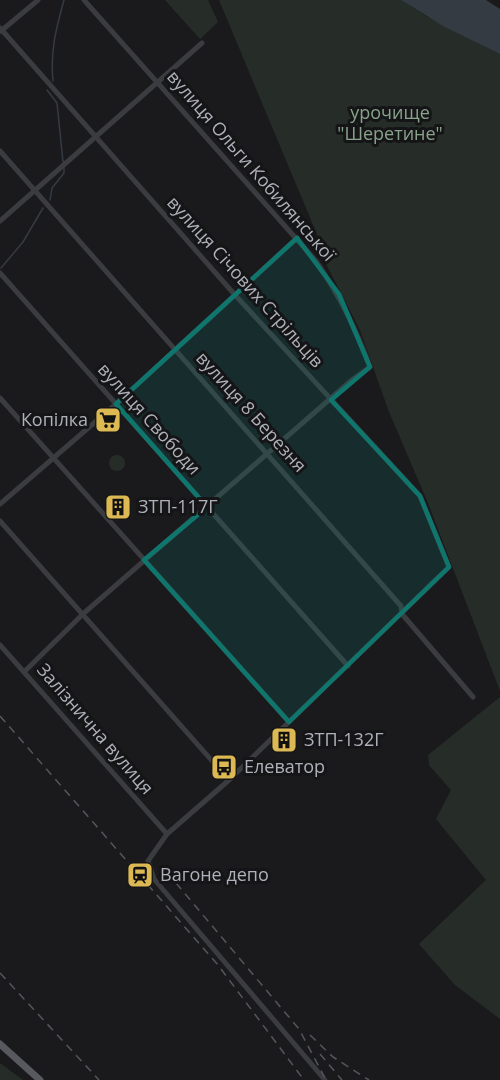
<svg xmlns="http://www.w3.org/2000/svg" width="500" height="1080" font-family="'Open Sans',sans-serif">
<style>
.green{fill:#262d28}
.water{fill:#353b43}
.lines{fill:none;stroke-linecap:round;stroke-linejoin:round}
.stream{stroke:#353b43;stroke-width:1.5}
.minor{stroke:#3b3c40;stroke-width:5}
.major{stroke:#58595f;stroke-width:7}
.rail{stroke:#55565b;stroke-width:1.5;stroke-dasharray:8 6;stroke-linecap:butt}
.marked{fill:#0f766e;fill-opacity:0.2;stroke:#0f766e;stroke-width:4.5;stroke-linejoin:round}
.labels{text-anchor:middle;stroke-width:6;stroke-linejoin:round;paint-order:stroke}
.park-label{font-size:18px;fill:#88a28b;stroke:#151517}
.street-label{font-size:18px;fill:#aeb1b9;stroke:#151517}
.poi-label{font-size:18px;fill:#aeb1b9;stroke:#151517;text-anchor:start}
</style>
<rect width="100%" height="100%" fill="#1a1a1c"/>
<g class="green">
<polygon points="165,0 208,0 218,22 200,39"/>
<polygon points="219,0 401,0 426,16 500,54 500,691 428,503 389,412 360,330 322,256 324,251"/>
<circle cx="117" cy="463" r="8"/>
<polygon points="500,697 500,1019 455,985 419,944 486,880 436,819 451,790 429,765 428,755"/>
<polygon points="0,1063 23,1080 0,1080"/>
</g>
<polygon class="water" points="401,0 486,0 500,9 500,54 443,26"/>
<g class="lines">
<g class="stream">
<path d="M53 81C50 51 56 29 64 0"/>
<polyline points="47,90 57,103 63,162"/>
<polyline points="50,200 52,188 64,173 64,166"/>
<polyline points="1,268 23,242 43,208"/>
</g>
<g class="minor">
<polyline points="0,28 235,295 420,496 449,567 229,780 167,834 148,861 154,879 325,1080"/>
<polyline points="1,31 38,0"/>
<polyline points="0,151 401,606 402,614 473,697"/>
<polyline points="0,221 202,43"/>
<polyline points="0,273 348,666"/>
<polyline points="0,398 289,722"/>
<polyline points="0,504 116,404 297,238"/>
<polyline points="0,521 229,780"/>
<polyline points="0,645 167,834"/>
<path d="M24 672 84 613 353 379 370 367C356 328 339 295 316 261L84 0"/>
</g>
<polyline class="major" points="0,1044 40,1080"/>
<g class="rail">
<polyline points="0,716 218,965 304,1080"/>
<polyline points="176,883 299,1029 326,1080"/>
<polyline points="0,973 99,1080"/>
<polyline points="310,1035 333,1057 369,1080"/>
<polyline points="320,1054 342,1080"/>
</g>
</g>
<path class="marked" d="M297 238 339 294 370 367 331 400 420 496 449 567 289 722 144 560 207 507 116 404Z"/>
<defs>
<symbol id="supermarket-square" viewBox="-11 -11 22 22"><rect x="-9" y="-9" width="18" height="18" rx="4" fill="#dcb952" stroke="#151517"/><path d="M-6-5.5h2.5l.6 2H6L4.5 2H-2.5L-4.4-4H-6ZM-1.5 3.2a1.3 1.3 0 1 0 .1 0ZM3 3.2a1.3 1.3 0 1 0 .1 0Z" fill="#111"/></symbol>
<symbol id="building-square" viewBox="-11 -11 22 22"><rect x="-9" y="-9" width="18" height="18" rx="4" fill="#dcb952" stroke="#151517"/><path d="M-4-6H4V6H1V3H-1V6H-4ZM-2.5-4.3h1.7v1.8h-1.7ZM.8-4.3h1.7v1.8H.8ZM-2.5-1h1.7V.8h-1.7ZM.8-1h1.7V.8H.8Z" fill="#111"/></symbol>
<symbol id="bus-square" viewBox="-11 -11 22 22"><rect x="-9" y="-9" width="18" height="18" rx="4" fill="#dcb952" stroke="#151517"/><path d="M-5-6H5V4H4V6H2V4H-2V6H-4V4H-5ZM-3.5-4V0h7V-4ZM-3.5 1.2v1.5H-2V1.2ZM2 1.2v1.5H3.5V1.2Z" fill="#111"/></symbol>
<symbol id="station-square" viewBox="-11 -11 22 22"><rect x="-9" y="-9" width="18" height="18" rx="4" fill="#dcb952" stroke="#151517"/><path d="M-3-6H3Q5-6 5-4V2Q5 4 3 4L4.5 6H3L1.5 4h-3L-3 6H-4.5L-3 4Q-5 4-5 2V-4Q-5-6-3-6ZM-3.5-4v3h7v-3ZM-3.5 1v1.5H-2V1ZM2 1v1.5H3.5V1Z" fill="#111"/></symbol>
</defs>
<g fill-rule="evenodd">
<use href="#supermarket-square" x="93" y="405" width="30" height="30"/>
<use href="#building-square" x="103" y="492" width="30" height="30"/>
<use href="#building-square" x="269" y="725" width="30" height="30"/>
<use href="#bus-square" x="209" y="752" width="30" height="30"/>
<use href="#station-square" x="125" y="860" width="30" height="30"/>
</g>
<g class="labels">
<g class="park-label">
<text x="390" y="119">урочище<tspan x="390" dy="21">"Шеретине"</tspan></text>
</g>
<g class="street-label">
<text transform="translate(251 166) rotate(49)" y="6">вулиця Ольги Кобилянської</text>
<text transform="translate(245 282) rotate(48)" y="6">вулиця Січових Стрільців</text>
<text transform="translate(251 412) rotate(48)" y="6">вулиця 8 Березня</text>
<text transform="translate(149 419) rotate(48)" y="6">вулиця Свободи</text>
<text transform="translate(95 729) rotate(49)" y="6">Залізнична вулиця</text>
</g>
<g class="poi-label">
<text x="88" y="426" text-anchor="end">Копілка</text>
<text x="138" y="513">ЗТП-117Г</text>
<text x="304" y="746">ЗТП-132Г</text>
<text x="244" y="773">Елеватор</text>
<text x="160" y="881">Вагоне депо</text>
</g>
</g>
</svg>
